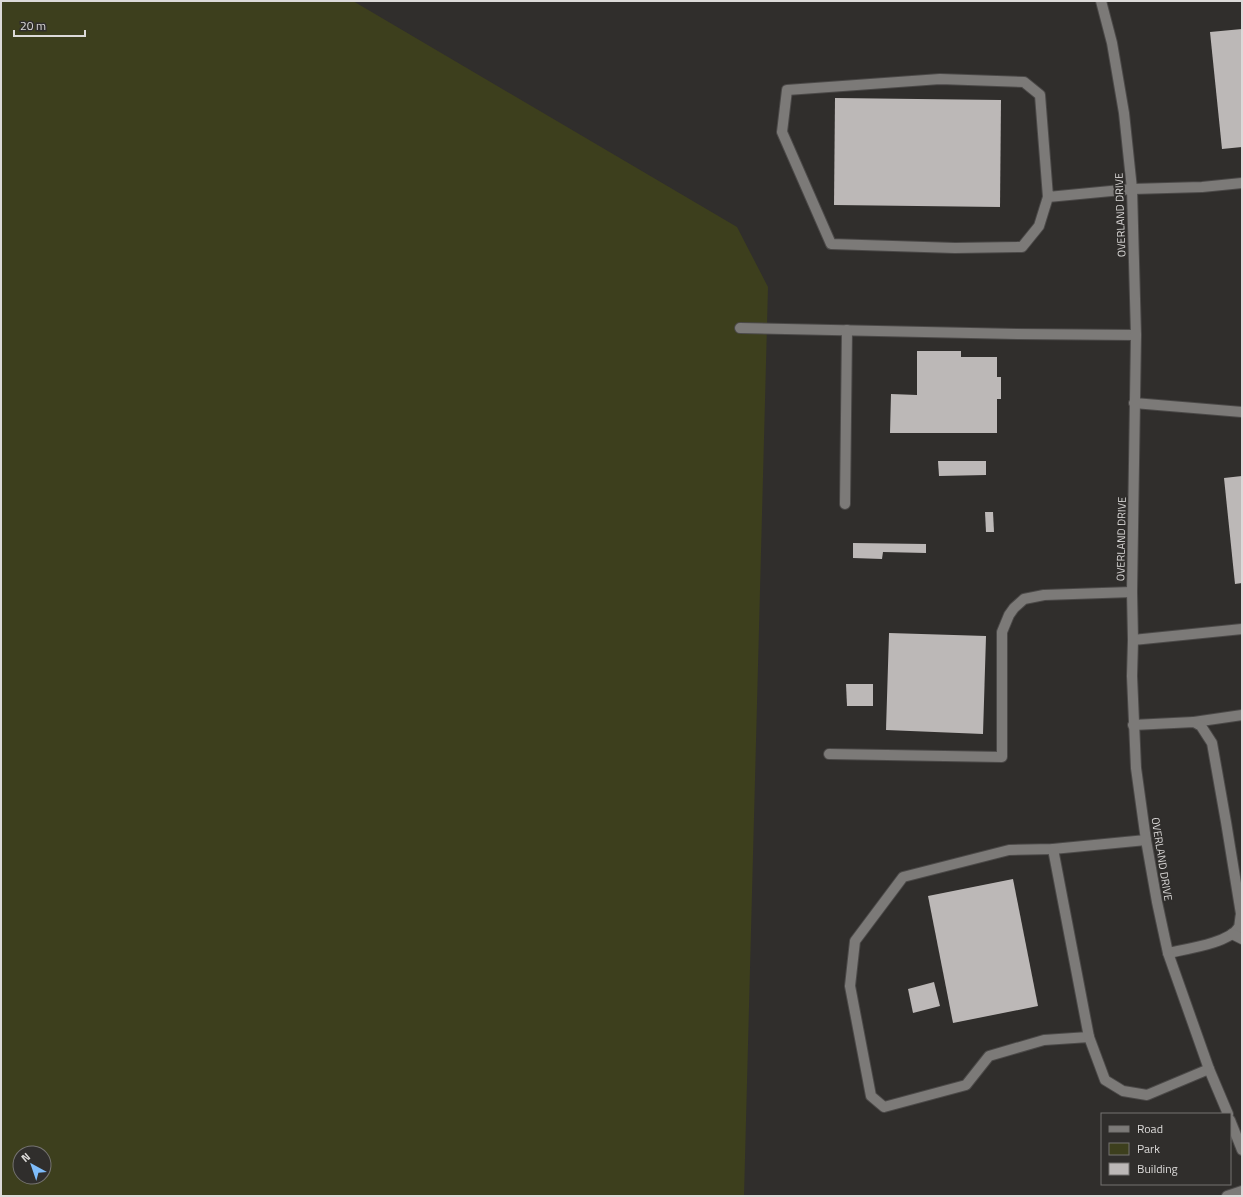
<svg xmlns="http://www.w3.org/2000/svg" width="1243" height="1197" font-family="'Titillium Web',sans-serif">
<style>
.green{fill:#3d3f1d;fill-rule:evenodd}
.building{fill:#bcb8b7}
.lines{fill:none;stroke-linecap:round;stroke-linejoin:round}
.lane-casing{stroke:#4b4948;stroke-width:12}
.street-casing{stroke:#4b4948;stroke-width:12}
.lane{stroke:#7c7a78;stroke-width:10}
.street{stroke:#7c7a78;stroke-width:10}
.labels{text-anchor:middle;stroke-width:4;stroke-linejoin:round;paint-order:stroke}
.street-label{font-size:11px;fill:#dcdad9;stroke:#302e2c}
</style>
<rect width="100%" height="100%" fill="#302e2c"/>
<path class="green" d="M1 1H353L737 227 768 287 744 1196H1ZM20 1153H44V1177H20Z"/>
<g class="building">
<polygon points="1242,29 1242,147 1222,149 1210,32"/>
<polygon points="835,98 1001,100 1000,207 834,205"/>
<polygon points="917,351 961,351 961,357 997,357 997,377 1001,377 1001,399 997,399 997,433 890,433 891,394 917,395"/>
<polygon points="938,461 986,461 986,475 939,476"/>
<polygon points="1242,476 1242,583 1235,584 1224,478"/>
<polygon points="985,512 993,512 994,532 986,532"/>
<polygon points="853,543 926,544 926,553 883,552 882,559 853,558"/>
<polygon points="889,633 986,636 983,734 886,730"/>
<polygon points="846,684 873,684 873,706 847,706"/>
<polygon points="1013,879 1038,1006 953,1023 928,896"/>
<polygon points="934,982 940,1006 913,1013 908,989"/>
</g>
<g class="lines">
<defs>
<g id="lane">
<polyline points="1048,197 1040,95 1024,82 940,79 787,90 782,132 831,244 955,248 1022,247 1039,226 1048,197 1132,189 1202,187 1242,183"/>
<polyline points="740,328 1017,334 1136,335"/>
<polyline points="1134,403 1242,412"/>
<polyline points="845,504 847,330"/>
<polyline points="1133,640 1242,629"/>
<polyline points="1194,722 1242,715"/>
<path d="M1133 725 1194 722 1201 726 1212 743 1226 822 1241 914C1240 918 1240 923 1239 927 1230 943 1186 949 1168 953"/>
<polyline points="829,754 1002,757 1002,632 1009,615 1014,608 1024,599 1044,595 1132,592"/>
<polyline points="1146,840 1053,849 1009,850 903,877 855,941 850,986 871,1096 884,1107 966,1085 989,1056 1044,1040 1089,1037 1105,1080 1123,1091 1147,1095 1209,1069 1228,1114"/>
<polyline points="1053,849 1089,1037"/>
<polyline points="1232,934 1242,939"/>
<polyline points="1230,1120 1242,1150"/>
<polyline points="1227,1196 1242,1191"/>
</g>
<polyline id="street" points="1101,1 1112,43 1124,113 1132,189 1136,335 1132,592 1133,640 1132,676 1136,768 1146,840 1157,902 1168,953 1209,1069"/>
</defs>
<use href="#lane" class="lane-casing"/>
<use href="#street" class="street-casing"/>
<use href="#lane" class="lane"/>
<use href="#street" class="street"/>
</g>
<g class="labels">
<g class="street-label">
<text transform="translate(1120 215) rotate(-92)" y="4">OVERLAND DRIVE</text>
<text transform="translate(1121 539) rotate(-89)" y="4">OVERLAND DRIVE</text>
<text transform="translate(1162 859) rotate(81)" y="4">OVERLAND DRIVE</text>
</g>
</g>
<rect width="1243" height="1197" fill="none" stroke="#dcdad9" stroke-width="4"/>
<rect x="1101" y="1113" width="130" height="72" fill="#302e2c" stroke="#757371"/>
<rect x="1109" y="1126" width="20" height="6" fill="#7c7a78" stroke="#757371"/>
<text x="1137" y="1133" font-size="12" fill="#dcdad9">Road</text>
<rect x="1109" y="1143" width="20" height="12" fill="#3d3f1d" stroke="#757371"/>
<text x="1137" y="1153" font-size="12" fill="#dcdad9">Park</text>
<rect x="1109" y="1163" width="20" height="12" fill="#bcb8b7" stroke="#757371"/>
<text x="1137" y="1173" font-size="12" fill="#dcdad9">Building</text>
<g transform="translate(32 1165) rotate(320)"><circle r="19" fill="#302e2c" stroke="#757371"/>
<path d="M0-3L7 15L0 10L-7 15Z" fill="#7fbdfa"/>
<text y="-6" font-size="11" font-weight="bold" text-anchor="middle" fill="#dcdad9">N</text>
</g>
<path d="M14 30v6h71v-6" fill="none" stroke="#dcdad9" stroke-width="2"/>
<text x="20" y="30" font-size="12" fill="#dcdad9" stroke="#302e2c" stroke-width="3" paint-order="stroke">20 m</text>
</svg>
